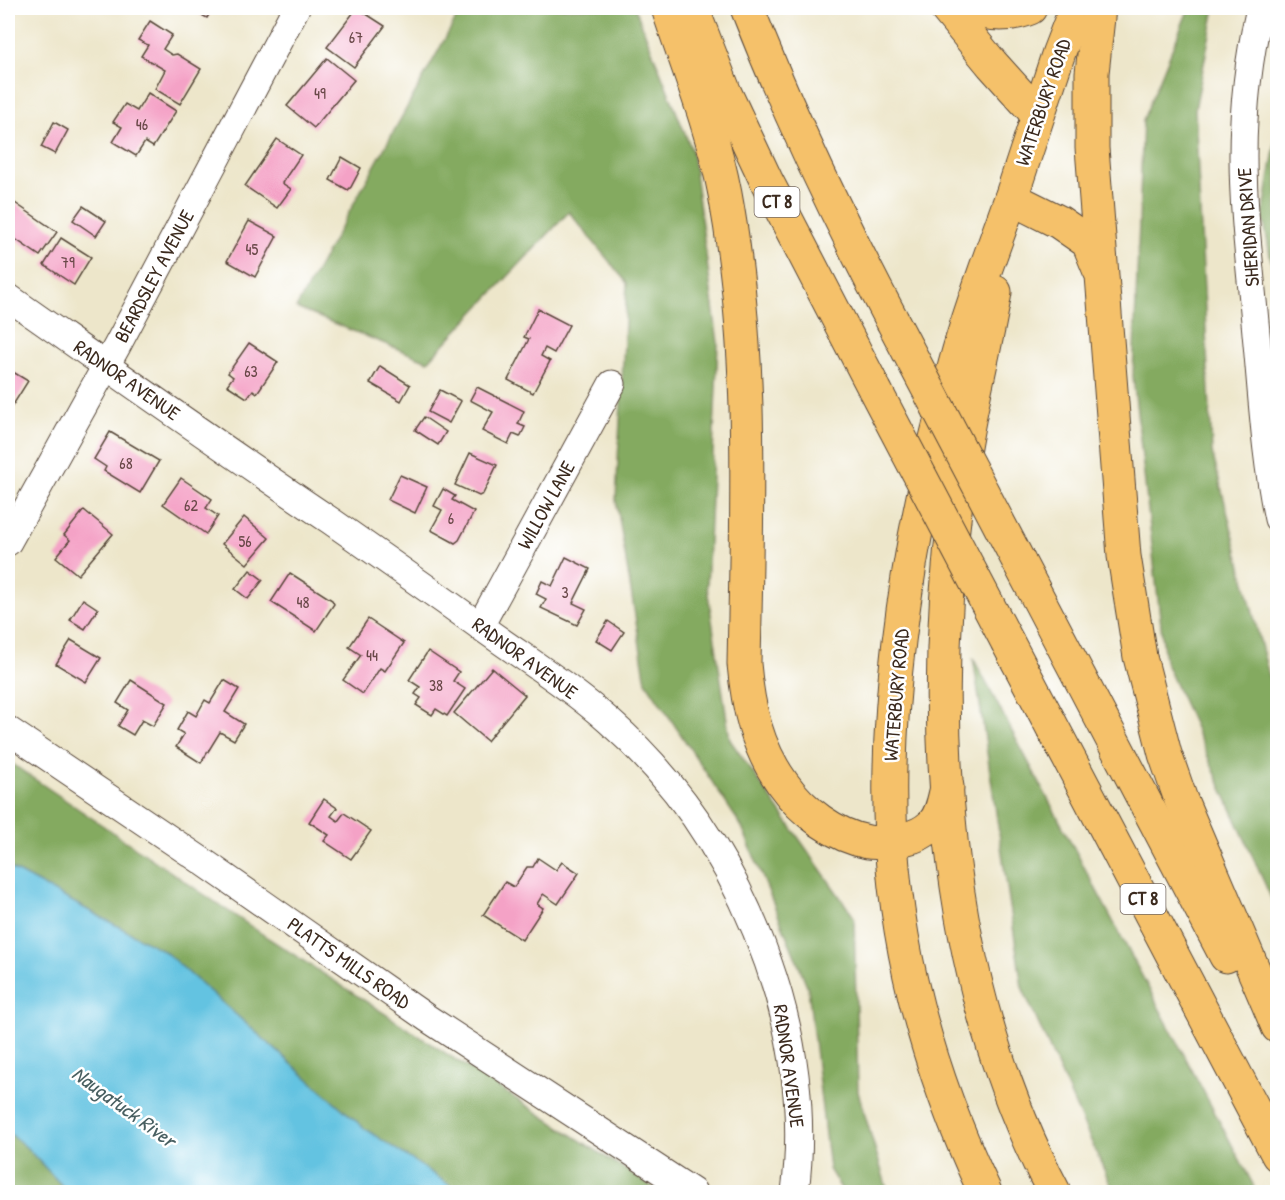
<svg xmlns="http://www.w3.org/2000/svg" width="1285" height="1200" font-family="'Patrick Hand',sans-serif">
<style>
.forest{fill:#84aa60;stroke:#606a3f;stroke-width:1.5}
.water{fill:#63c3e1;stroke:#4f7680;stroke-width:1.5}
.building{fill:#f4a2c6}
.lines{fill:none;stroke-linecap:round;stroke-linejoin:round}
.street-casing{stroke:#564638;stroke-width:29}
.primary-casing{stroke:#564638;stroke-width:35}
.highway-casing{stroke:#564638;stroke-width:35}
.street{stroke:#fff;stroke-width:27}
.primary{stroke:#f5c16b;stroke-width:33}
.highway{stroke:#f5c16b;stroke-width:33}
.highway-bridge-casing{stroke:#564638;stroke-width:35;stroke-linecap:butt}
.highway-bridge{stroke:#f5c16b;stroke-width:33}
.labels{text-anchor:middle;stroke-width:5;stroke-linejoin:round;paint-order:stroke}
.number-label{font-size:16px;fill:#694848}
.shield{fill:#fff;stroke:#766a62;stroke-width:1.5}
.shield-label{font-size:18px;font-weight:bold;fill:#3b2a1e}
.street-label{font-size:20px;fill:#3b2a1e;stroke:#fff}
.water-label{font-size:21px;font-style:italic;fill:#496062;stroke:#fff}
</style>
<rect width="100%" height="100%" fill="#fff"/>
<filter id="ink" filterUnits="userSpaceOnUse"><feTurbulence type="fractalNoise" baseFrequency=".0167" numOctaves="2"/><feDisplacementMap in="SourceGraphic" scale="12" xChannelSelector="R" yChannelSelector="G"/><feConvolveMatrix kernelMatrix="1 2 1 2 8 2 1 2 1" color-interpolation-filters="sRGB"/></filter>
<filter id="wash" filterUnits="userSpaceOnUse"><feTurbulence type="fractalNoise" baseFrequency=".008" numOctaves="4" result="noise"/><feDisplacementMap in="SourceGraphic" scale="24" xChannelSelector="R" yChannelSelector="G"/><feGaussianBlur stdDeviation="1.35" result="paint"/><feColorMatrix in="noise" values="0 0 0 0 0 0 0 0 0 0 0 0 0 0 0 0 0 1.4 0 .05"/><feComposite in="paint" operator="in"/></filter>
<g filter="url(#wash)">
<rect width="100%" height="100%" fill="#ede6ca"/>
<g class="forest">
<polygon points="462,8 635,8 692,151 718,343 707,587 730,740 854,917 858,1092 888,1192 843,1192 829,1169 808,988 742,827 646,682 616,500 627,283 569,212 428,361 296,308"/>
<polygon points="1189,8 1215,8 1195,109 1212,452 1274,696 1277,699 1277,911 1165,661 1133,377 1143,120"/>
<polygon points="1277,132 1277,293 1263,216"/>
<polygon points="973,658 1257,1192 1114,1192 1022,987"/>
<polygon points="8,761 268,938 660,1192 460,1192 364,1128 164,951 8,867"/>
<polygon points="8,1132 26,1147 68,1192 8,1192"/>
</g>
<polygon class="water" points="8,867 164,951 364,1128 460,1192 68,1192 26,1147 8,1132"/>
<g id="blocks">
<g class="building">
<polygon points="189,8 213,8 207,18"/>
<polygon points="357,8 385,26 354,67 327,47"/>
<polygon points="150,21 172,35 163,49 172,55 177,54 201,69 180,104 155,89 165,70 141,56 148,45 138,40"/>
<polygon points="327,58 354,80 314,128 287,106"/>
<polygon points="148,93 176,111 153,147 145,142 136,156 113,142 122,127 113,122 125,104 137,111"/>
<polygon points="54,122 68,130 55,154 41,147"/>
<polygon points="277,139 301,155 282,183 291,189 277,208 245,186"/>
<polygon points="342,157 361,168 351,187 348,190 330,180"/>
<polygon points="15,203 57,232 40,256 8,234 8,213"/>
<polygon points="83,206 106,221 96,236 73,220"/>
<polygon points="249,221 277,236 255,277 227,261"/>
<polygon points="61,238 91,257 74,285 44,265"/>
<polygon points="538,309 569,325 554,353 545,348 541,356 550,361 533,393 508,380 529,339 524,337"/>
<polygon points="249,343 278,362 257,393 253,390 247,398 227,385 233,377 228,373"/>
<polygon points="380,366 410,385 401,401 370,383"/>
<polygon points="8,369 28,381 8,413"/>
<polygon points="477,387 524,411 518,424 525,427 520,437 513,434 508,444 482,431 493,412 470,400"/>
<polygon points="440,390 461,401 449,423 428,412"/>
<polygon points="424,417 446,432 438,445 415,430"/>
<polygon points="110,432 159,461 140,493 104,471 106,467 94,459"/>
<polygon points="470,453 497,465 483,494 479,496 455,485"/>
<polygon points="400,475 427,487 415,513 388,500"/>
<polygon points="181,478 212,499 206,508 218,516 206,534 163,504"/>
<polygon points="443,489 455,496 452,500 474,512 459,540 455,543 431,530 442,510 434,506"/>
<polygon points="84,510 113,534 78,575 56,557 70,540 64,535"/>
<polygon points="244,517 269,538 247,564 222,544"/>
<polygon points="566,557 590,569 573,603 586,609 577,625 541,608 546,599 536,594 542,581 552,586"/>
<polygon points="250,570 263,580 248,599 235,589"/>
<polygon points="290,573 332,600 334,604 316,631 271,602"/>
<polygon points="83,599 98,609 85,629 70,620"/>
<polygon points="368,619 404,643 385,671 380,668 363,694 343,680 361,655 349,647"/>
<polygon points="608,621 624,632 612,650 596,640"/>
<polygon points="71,640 101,658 86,682 56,664"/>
<polygon points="428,651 459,672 453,681 465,689 447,716 436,709 432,715 416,705 421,698 415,694 420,687 409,680"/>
<polygon points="492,668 525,695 487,741 454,713"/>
<polygon points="131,680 167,703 153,726 142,720 133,735 118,726 128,710 117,703"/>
<polygon points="224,680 239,689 225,712 244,724 234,740 220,732 201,763 176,747 184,734 177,730 188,711 196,716 205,700 210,703"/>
<polygon points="324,799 337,808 331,816 338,821 344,813 371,831 351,859 324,841 329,835 309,822"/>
<polygon points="538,858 556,870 562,862 579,873 558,904 543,894 537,904 543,908 522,940 483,915 505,882 514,887 527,867 533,867"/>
</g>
</g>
</g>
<g filter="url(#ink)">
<use href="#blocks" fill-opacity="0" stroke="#564638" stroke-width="1.5"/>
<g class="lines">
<defs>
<g id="street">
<path d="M1260 8C1249 56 1243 106 1243 156 1243 215 1251 275 1256 333 1262 395 1265 458 1278 519"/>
<path d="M8 297C115 372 222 448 331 521 381 556 431 591 481 627 524 658 569 686 609 721 684 787 735 868 768 962 794 1035 805 1115 795 1192"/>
<polyline points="8,542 117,346 296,8"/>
<polyline points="480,626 612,384"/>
<polyline points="8,730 205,863 427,1018 693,1192"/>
</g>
<g id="primary">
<path d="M995 292C985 352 968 412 960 473 925 711 940 977 1054 1192"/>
<path d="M985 1192C933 1082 898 963 891 840 883 681 914 513 956 361 971 305 992 252 1011 198 1027 149 1043 100 1059 52L1076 8"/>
</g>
<g id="highway">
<path d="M668 8C688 69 713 130 725 194 754 351 747 506 744 664 748 708 757 748 783 784 802 811 835 836 868 842 879 844 893 841 904 839 913 837 925 832 932 825 942 815 944 800 947 787"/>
<polyline points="692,8 725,93 766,180 875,390"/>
<path d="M747 8C789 115 838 218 892 320"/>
<polyline points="946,8 992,64 1038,115"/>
<path d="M967 8C988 15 1009 17 1030 8"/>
<polyline points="1099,8 1092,73 1092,148 1124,556 1140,657 1165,754 1181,800 1278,1027"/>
<polyline points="1011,198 1059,222 1088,242 1099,269"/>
<polyline points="1019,562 1226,956"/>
<polyline points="1008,643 1278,1155"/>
</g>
</defs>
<use href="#street" class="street-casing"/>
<use href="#primary" class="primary-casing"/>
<use href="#highway" class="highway-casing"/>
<use href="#street" class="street"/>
<use href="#primary" class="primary"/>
<use href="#highway" class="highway"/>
<defs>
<g id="highway-bridge">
<polyline points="892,320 1019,562"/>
<polyline points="875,390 1008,643"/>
</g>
</defs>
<use href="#highway-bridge" class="highway-bridge-casing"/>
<use href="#highway-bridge" class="highway-bridge"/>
</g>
</g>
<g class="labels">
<g class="number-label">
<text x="356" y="43">67</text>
<text x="320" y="99">49</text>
<text x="142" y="130">46</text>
<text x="252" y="255">45</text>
<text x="68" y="268">79</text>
<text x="251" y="377">63</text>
<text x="126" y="469">68</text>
<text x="191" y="511">62</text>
<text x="451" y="524">6</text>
<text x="245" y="547">56</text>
<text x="565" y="598">3</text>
<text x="303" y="608">48</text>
<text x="372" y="661">44</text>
<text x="436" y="691">38</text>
</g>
<g class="shield">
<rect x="754.5" y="187" width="45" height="30" rx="4.5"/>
<rect x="1120.5" y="884" width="45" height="30" rx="4.5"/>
</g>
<g class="shield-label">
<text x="777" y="208">CT 8</text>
<text x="1143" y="905">CT 8</text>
</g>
<g class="street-label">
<text transform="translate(1043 102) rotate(-71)" y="7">WATERBURY ROAD</text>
<text transform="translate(1248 227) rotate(-94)" y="7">SHERIDAN DRIVE</text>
<text transform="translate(154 276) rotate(-62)" y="7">BEARDSLEY AVENUE</text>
<text transform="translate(127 380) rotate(35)" y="7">RADNOR AVENUE</text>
<text transform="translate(546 505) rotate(-61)" y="7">WILLOW LANE</text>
<text transform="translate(525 658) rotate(36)" y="7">RADNOR AVENUE</text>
<text transform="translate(896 695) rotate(-85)" y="7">WATERBURY ROAD</text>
<text transform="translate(349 963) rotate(35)" y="7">PLATTS MILLS ROAD</text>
<text transform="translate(789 1066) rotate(82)" y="7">RADNOR AVENUE</text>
</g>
<g class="water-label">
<text transform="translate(124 1107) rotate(36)" y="7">Naugatuck River</text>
</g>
</g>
<rect width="1285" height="1200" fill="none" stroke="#fff" stroke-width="30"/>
</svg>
